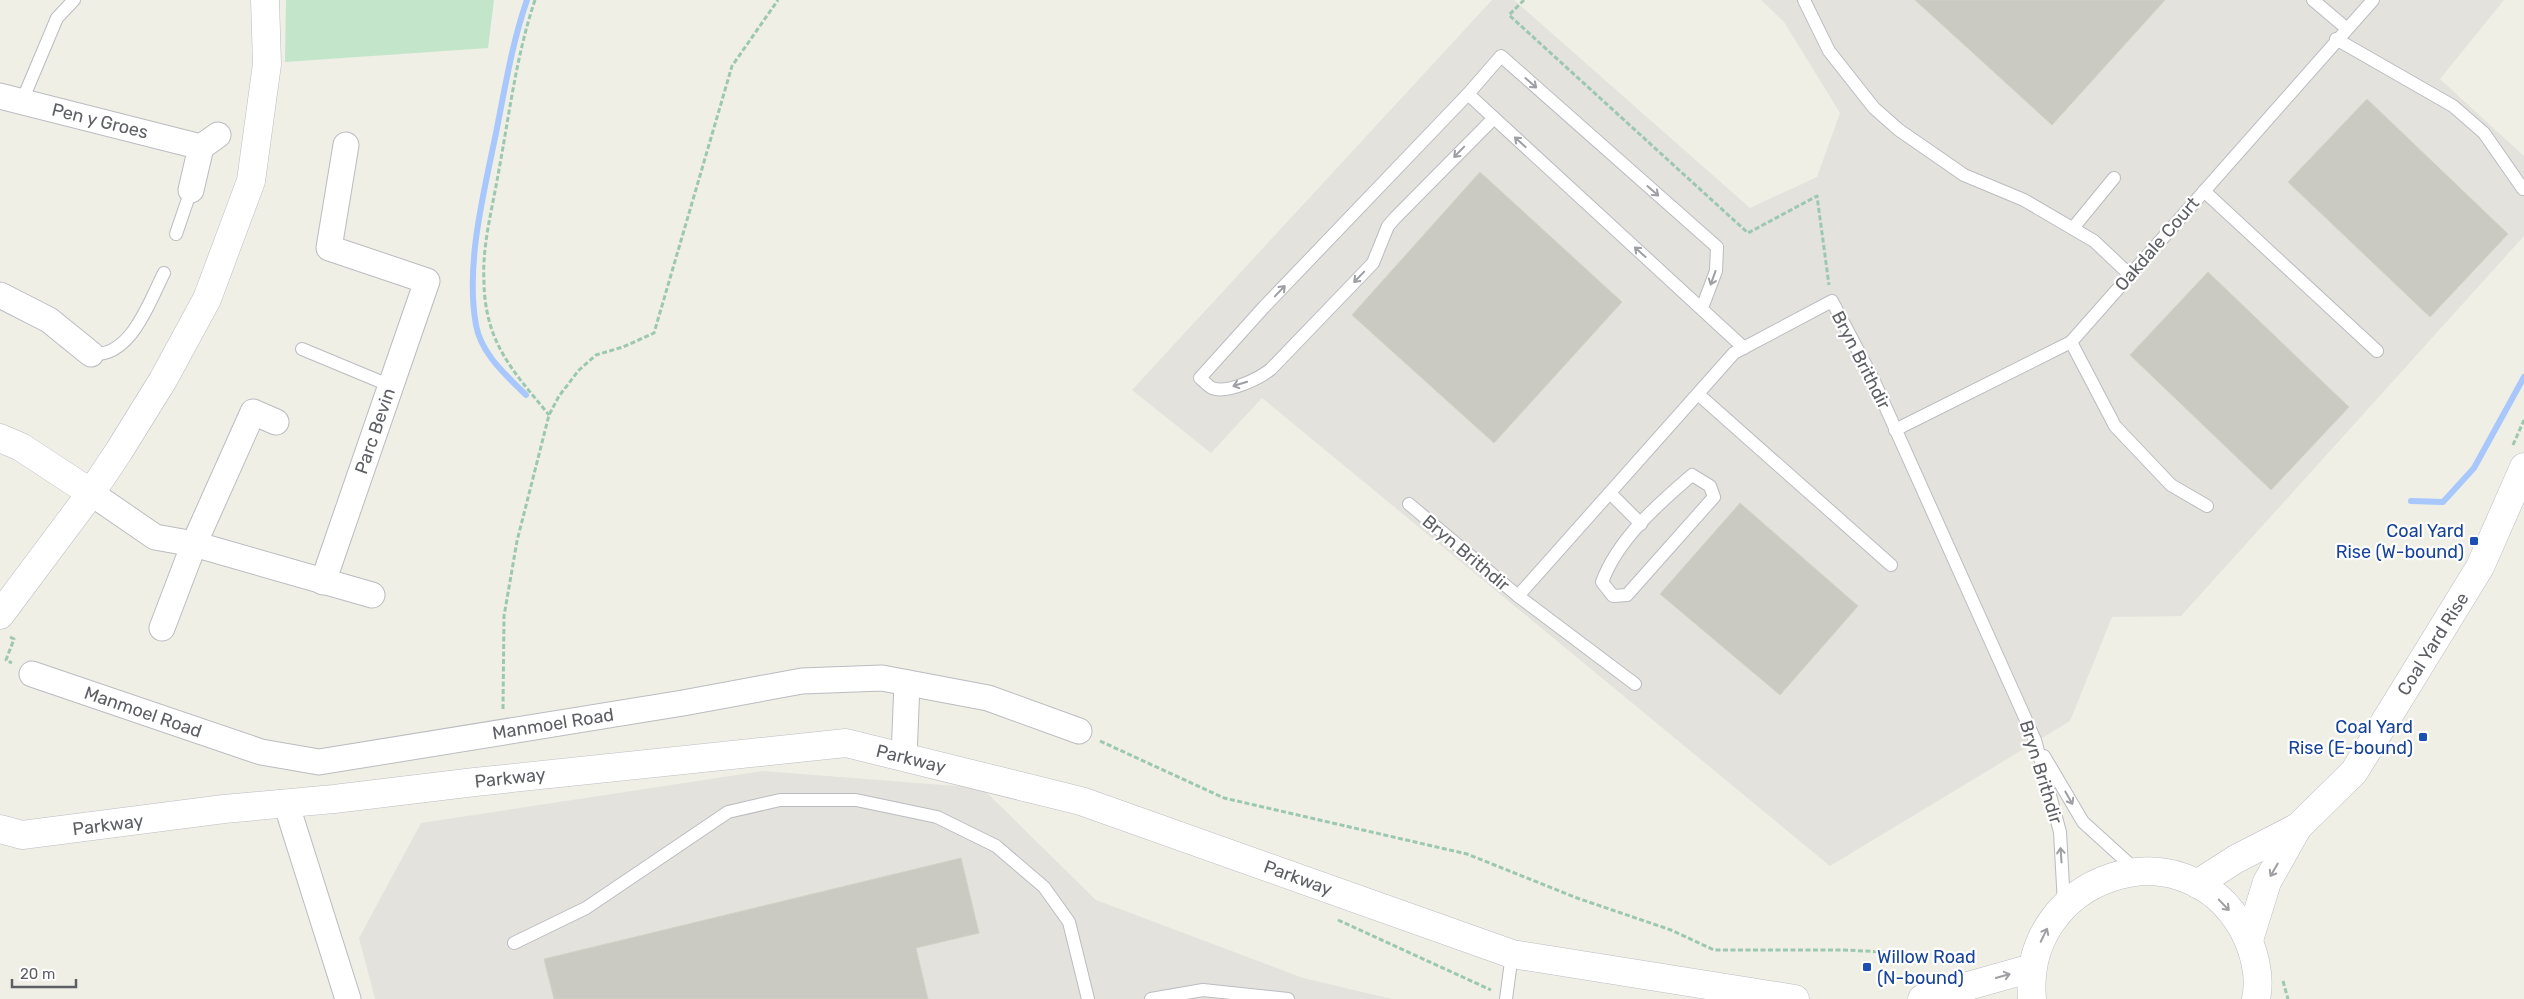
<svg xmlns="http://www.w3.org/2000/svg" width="2524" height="999" font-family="Rubik,sans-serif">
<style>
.industrial{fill:#e3e2dd}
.green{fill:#c3e6ca}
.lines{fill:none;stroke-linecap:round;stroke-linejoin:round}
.stream{stroke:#a7c7fd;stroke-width:6}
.building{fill:#cac9c2;stroke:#d4d2c4}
.service-casing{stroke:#babcc1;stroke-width:14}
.minor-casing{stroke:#babcc1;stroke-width:27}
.tertiary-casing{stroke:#babcc1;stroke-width:29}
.secondary-casing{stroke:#bbbcc3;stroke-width:29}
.path{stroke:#9cc7b1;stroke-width:3;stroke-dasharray:5 2.5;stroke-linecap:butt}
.service{stroke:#fff;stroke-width:12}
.minor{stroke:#fff;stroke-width:25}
.tertiary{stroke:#fff;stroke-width:28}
.secondary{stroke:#fff;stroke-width:28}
.oneway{stroke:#9e9fa3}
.transit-dot{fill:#1a4fb4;stroke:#fff;stroke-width:2}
.labels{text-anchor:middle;stroke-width:4.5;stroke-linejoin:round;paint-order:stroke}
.street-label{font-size:18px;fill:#5d5f65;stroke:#fff}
.transit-label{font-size:18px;fill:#164399;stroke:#fff;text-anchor:end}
</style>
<rect width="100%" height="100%" fill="#efefe5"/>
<g class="industrial">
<polygon points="1492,0 1514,0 1750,208 1817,177 1840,113 1784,22 1761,0 2504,0 2440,79 2524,156 2524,236 2181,616 2112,617 2070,721 1830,866 1262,398 1211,453 1132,390"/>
<polygon points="763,771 982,788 1096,900 1303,978 1392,999 375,999 359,938 421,823"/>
</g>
<polygon class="green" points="286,0 494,0 488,48 285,62"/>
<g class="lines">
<g class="stream">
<path d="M526 395C507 376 481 354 476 325 465 265 484 192 496 133 505 88 512 43 527 0"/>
<polyline points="2411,501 2443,502 2474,468 2524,377"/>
</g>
</g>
<g class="building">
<polygon points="1915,0 2165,0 2052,125"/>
<polygon points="2367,99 2508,234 2430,317 2288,182"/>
<polygon points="1480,172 1622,302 1494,443 1352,315"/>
<polygon points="2208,272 2349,407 2271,490 2130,355"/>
<polygon points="1740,503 1858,606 1780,695 1660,594"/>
<polygon points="961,858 979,933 916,948 928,999 554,999 544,959"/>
</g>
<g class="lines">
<defs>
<g id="service">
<polyline points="1804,0 1829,51 1874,108 1899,130 1964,175 2024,200 2094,241 2130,275"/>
<polyline points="2313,0 2346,28"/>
<polyline points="2336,39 2453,106 2484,133 2523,189"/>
<path d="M1468 94 1264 307 1200 378C1204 381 1208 386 1212 388 1227 394 1259 379 1271 369L1373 263 1388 226 1395 218 1494 118"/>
<polyline points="22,101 57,18 74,0"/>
<polyline points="2204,191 2377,351"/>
<polyline points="2073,228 2114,178"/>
<polyline points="176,234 191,190"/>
<polyline points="1702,308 1716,271 1717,247 1501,56 1468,94 1744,348"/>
<polyline points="2071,342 2115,426 2171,485 2207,506"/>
<polyline points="302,349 391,386"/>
<path d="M91 354C131 358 149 302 164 273"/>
<polyline points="1698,394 1891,565"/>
<polyline points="1895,430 2071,342 2373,0"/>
<path d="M1692 475 1710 486 1714 497 1627 595 1613 596 1602 582C1618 539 1658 504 1692 475Z"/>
<polyline points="1610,493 1641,524"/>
<polyline points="1409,504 1518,596 1734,353 1832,301 1873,379 2035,740 2060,832 2064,904"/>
<polyline points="1518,596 1635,684"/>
<polyline points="2044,756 2083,822 2137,871"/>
<polyline points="514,943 586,908 728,812 780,800 856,800 937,817 996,846 1044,887 1069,922 1088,999"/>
<polyline points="1151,999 1203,990 1288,999"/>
<polyline points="1506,999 1512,954"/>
</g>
<g id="minor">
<polyline points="0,96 201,147 191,190"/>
<polyline points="201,147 218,135"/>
<polyline points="0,295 49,320 91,354"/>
<polyline points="91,493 155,537 194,544 372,595"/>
<polyline points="323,582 427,281 329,248 346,145"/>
<polyline points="162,628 194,544 253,412 276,422"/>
<polyline points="32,674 261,752 319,762 683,703 802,681 882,678 988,698 1079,731"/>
<polyline points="904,757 907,683"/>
<polyline points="286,803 348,999"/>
</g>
<g id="tertiary">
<polyline points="0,438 21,447 91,493"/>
<polyline points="0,615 91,493 119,451 163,380 207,299 251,181 267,64 265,0"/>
</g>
<g id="secondary">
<polyline points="0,829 22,835 224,809 334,799 475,782 846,743 1081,801 1512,954 1795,999"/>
<polyline points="2197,884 2236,859 2298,827"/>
<polyline points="2249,940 2267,882 2298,827 2354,772 2480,567 2524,467"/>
<polyline points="1922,999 2032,968"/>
<path d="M2032 999C2021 877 2182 821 2243 929 2254 950 2261 976 2256 999"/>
</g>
</defs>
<use href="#service" class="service-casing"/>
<use href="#minor" class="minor-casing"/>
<use href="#tertiary" class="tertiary-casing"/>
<use href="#secondary" class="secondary-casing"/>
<g class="path">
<path d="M535 0C516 56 509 117 498 175 492 210 482 246 484 281 484 298 487 317 493 333 505 365 528 389 549 415"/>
<polyline points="1524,0 1509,15 1748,233 1817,196 1829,285"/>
<polyline points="2513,445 2524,420"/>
<polyline points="10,637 14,639 6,660 12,663"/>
<polyline points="503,709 504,616 517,541 549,415 559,396 579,370 596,355 623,347 654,333 732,66 778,0"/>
<polyline points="1100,741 1224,798 1467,854 1577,898 1671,930 1714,950 1844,950 1941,955 1963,961"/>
<polyline points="1338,920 1491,990"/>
<polyline points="2283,981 2288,999"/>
</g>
<use href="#service" class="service"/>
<use href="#minor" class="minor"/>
<use href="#tertiary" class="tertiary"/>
<use href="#secondary" class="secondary"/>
</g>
<defs><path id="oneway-shaft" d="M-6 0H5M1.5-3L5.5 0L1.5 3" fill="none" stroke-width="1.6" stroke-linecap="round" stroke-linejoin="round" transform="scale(1.25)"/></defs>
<g class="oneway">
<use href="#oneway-shaft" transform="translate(1531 83) rotate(41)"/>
<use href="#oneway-shaft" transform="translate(1520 142) rotate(-138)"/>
<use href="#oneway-shaft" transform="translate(1459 152) rotate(134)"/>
<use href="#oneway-shaft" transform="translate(1653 191) rotate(41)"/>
<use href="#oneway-shaft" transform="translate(1640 252) rotate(-138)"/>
<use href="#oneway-shaft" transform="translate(1359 277) rotate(134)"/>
<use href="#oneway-shaft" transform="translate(1713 278) rotate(110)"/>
<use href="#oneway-shaft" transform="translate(1280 291) rotate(-46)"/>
<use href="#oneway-shaft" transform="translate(1240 384) rotate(163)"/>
<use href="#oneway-shaft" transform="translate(2069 798) rotate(60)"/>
<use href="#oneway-shaft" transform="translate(2061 855) rotate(-94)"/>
<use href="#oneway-shaft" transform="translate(2274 870) rotate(120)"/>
<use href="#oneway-shaft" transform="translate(2224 905) rotate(46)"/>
<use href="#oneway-shaft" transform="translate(2044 935) rotate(-64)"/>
<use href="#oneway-shaft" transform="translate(2003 976) rotate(-16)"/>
</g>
<g class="transit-dot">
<rect x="2469" y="536" width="10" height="10" rx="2.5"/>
<rect x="2418" y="732" width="10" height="10" rx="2.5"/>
<rect x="1862" y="962" width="10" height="10" rx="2.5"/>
</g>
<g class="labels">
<g class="street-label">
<text transform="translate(100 121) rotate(14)" y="6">Pen y Groes</text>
<text transform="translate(2157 244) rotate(-49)" y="6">Oakdale Court</text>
<text transform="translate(1861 360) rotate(63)" y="6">Bryn Brithdir</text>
<text transform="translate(375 431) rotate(-71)" y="6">Parc Bevin</text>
<text transform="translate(1466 553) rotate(40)" y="6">Bryn Brithdir</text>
<text transform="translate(2433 644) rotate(-58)" y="6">Coal Yard Rise</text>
<text transform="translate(143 712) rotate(19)" y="6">Manmoel Road</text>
<text transform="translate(553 724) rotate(-9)" y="6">Manmoel Road</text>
<text transform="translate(911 759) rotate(14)" y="6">Parkway</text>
<text transform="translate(2041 772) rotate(73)" y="6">Bryn Brithdir</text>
<text transform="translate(510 778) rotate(-6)" y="6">Parkway</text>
<text transform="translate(108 825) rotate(-7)" y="6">Parkway</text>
<text transform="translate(1298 878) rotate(20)" y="6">Parkway</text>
</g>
<g class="transit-label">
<text x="2464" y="537">Coal Yard<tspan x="2464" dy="21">Rise (W-bound)</tspan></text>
<text x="2413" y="733">Coal Yard<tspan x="2413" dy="21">Rise (E-bound)</tspan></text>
<text x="1877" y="963" text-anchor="start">Willow Road<tspan x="1877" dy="21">(N-bound)</tspan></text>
</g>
</g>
<path d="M12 979v8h64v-8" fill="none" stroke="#5d5f65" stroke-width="2.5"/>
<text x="20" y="979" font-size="15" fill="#5d5f65" stroke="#ffffff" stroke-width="4" paint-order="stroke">20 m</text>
</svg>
